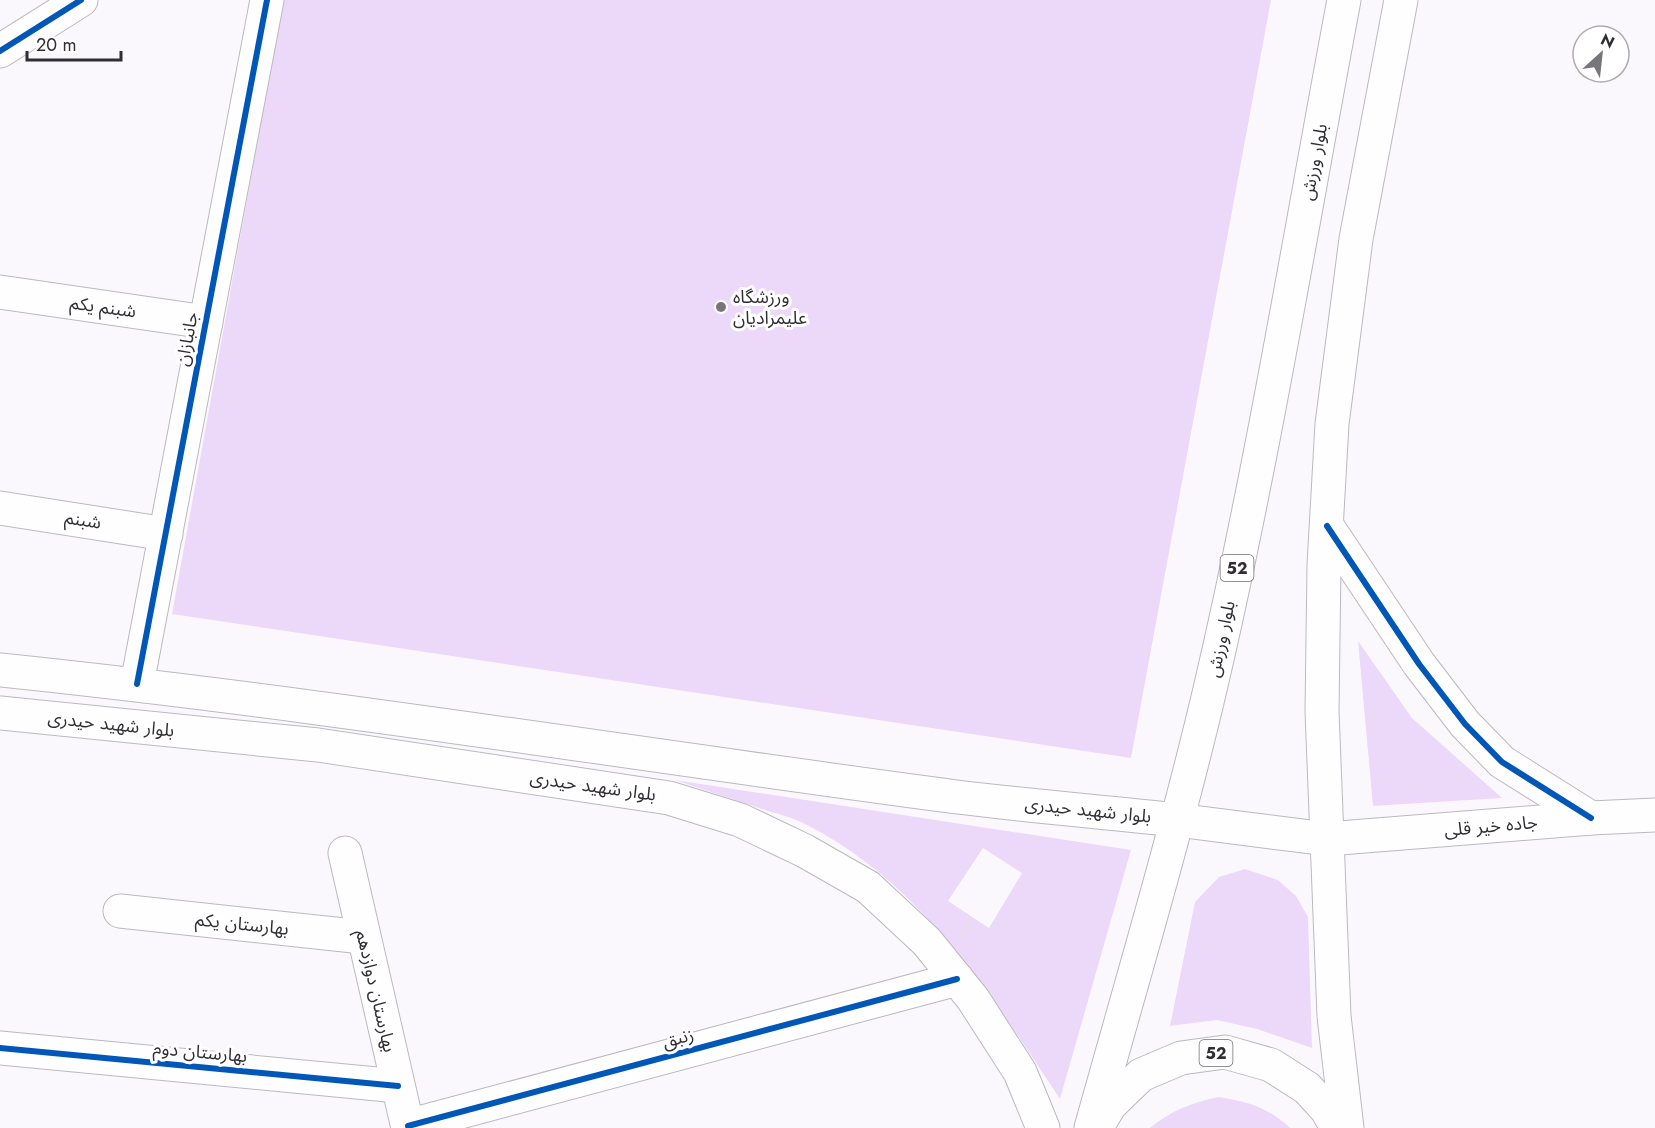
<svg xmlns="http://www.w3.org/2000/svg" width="1655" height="1128" font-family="Jost,'Noto Sans Arabic',sans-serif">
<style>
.green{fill:#ecd9fa;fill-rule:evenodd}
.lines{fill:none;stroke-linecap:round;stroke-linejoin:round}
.minor-casing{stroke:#bbb9bd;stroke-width:35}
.tertiary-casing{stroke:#bbb9bd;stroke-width:35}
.secondary-casing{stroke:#bbb9bd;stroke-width:35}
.trunk-casing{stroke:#bbb9bd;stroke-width:35}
.path{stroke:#e2e1e2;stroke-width:4;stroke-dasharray:3 4.5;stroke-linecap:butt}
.minor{stroke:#fefeff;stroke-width:33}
.tertiary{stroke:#fefeff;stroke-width:33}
.secondary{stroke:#fefeff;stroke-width:33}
.trunk{stroke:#fefeff;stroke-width:33}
.cycleway-casing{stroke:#fff;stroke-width:10}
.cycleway{stroke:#0057b8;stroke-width:6}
.poi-dot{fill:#78757a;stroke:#fff;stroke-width:2}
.labels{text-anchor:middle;stroke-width:6;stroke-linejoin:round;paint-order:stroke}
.shield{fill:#fff;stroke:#6f6d70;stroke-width:1.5}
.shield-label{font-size:16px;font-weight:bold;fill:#312e33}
.street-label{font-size:18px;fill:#312e33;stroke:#fff}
.poi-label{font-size:18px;fill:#312e33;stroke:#fff;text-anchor:start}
</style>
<rect width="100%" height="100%" fill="#fbf8fd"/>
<g class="green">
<polygon points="283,0 1271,0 1131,758 172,614"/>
<polygon points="1358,641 1412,718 1502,798 1373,806"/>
<path d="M675 780 1131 850 1060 1099C990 994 922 883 805 824 792 817 776 814 762 809 733 799 704 790 675 780ZM983 848 1022 873 989 928 948 901Z"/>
<polygon points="1245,869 1278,880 1296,896 1308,917 1312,1048 1257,1029 1217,1020 1170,1026 1195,902 1219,877"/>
<path d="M1219 1097C1249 1102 1267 1107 1290 1128H1150C1170 1111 1193 1102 1219 1097Z"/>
</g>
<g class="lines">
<defs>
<g id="minor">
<polyline points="0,51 81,0"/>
<polyline points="0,292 206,322"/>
<polyline points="0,508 166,534"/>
<polyline points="1327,526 1419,664 1465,724 1502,762 1591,818"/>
<polyline points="1327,839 1591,818 1655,815"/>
<polyline points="120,911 363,937"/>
<polyline points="0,1048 398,1086"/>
<polyline points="408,1126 957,979"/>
</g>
<g id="tertiary">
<polyline points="137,684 267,0"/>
<polyline points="345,853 408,1128"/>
</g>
<g id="secondary">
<path d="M0 670C320 703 638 755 957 797 1030 806 1104 812 1177 820"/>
<polyline points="0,713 318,745 669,798 740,820 805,851 868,887 927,942 973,999 1020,1072 1043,1128"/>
</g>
<g id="trunk">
<polyline points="1177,820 1327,839"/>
<polyline points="1098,1125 1110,1105 1141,1075 1181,1058 1225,1052 1271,1065 1307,1088 1327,1110 1337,1128"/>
<path d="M1091 1128C1132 981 1176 834 1211 685 1264 458 1301 228 1344 0"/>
<polyline points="1347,1128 1334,1016 1322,711 1324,565 1332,424 1356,239 1401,0"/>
</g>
</defs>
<use href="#minor" class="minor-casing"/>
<use href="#tertiary" class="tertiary-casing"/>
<use href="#secondary" class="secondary-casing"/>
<use href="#trunk" class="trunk-casing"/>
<polyline class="path" points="963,935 972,917"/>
<use href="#minor" class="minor"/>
<use href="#tertiary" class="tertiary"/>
<use href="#secondary" class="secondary"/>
<use href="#trunk" class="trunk"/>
<defs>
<g id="cycleway">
<polyline points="0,51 81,0"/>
<polyline points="1327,526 1419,664 1465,724 1502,762 1591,818"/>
<polyline points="137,684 267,0"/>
<polyline points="0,1048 398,1086"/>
<polyline points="408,1126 957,979"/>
</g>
</defs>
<use href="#cycleway" class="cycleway-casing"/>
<use href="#cycleway" class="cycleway"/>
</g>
<circle class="poi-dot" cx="721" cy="307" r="6"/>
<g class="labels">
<g class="shield">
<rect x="1220.5" y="555" width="33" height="26" rx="4.5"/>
<rect x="1199.5" y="1040" width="33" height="26" rx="4.5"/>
</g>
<g class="shield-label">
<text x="1237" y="574">52</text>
<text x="1216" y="1059">52</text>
</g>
<g class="street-label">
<text transform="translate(1314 162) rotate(-79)" y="6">بلوار ورزش</text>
<text transform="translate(103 307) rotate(8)" y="6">شبنم یکم</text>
<text transform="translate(187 339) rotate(-79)" y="6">جانبازان</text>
<text transform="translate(83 520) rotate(9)" y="6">شبنم</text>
<text transform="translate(1221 639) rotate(-78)" y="6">بلوار ورزش</text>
<text transform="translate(111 724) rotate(6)" y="6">بلوار شهید حیدری</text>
<text transform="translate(593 786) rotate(8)" y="6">بلوار شهید حیدری</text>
<text transform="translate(1088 810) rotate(6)" y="6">بلوار شهید حیدری</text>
<text transform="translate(1491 826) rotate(-5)" y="6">جاده خیر قلی</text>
<text transform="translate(242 924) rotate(6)" y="6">بهارستان یکم</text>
<text transform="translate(376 991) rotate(77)" y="6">بهارستان دوازدهم</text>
<text transform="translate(678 1038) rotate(-15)" y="6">زنبق</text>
<text transform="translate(200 1052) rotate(5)" y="6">بهارستان دوم</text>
</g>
<g class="poi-label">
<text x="733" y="303">ورزشگاه<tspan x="733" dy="21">علیمرادیان</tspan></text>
</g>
</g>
<g transform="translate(1601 54) rotate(27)"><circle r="28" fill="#ffffff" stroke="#adabad" stroke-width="1.5"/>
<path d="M0-4.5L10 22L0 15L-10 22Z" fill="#78757a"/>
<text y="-9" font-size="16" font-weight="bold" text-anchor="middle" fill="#312e33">N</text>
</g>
<path d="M27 51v9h94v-9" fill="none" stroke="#312e33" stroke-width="3"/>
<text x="36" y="51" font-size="18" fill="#312e33" stroke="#ffffff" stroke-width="4.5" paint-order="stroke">20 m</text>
</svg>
